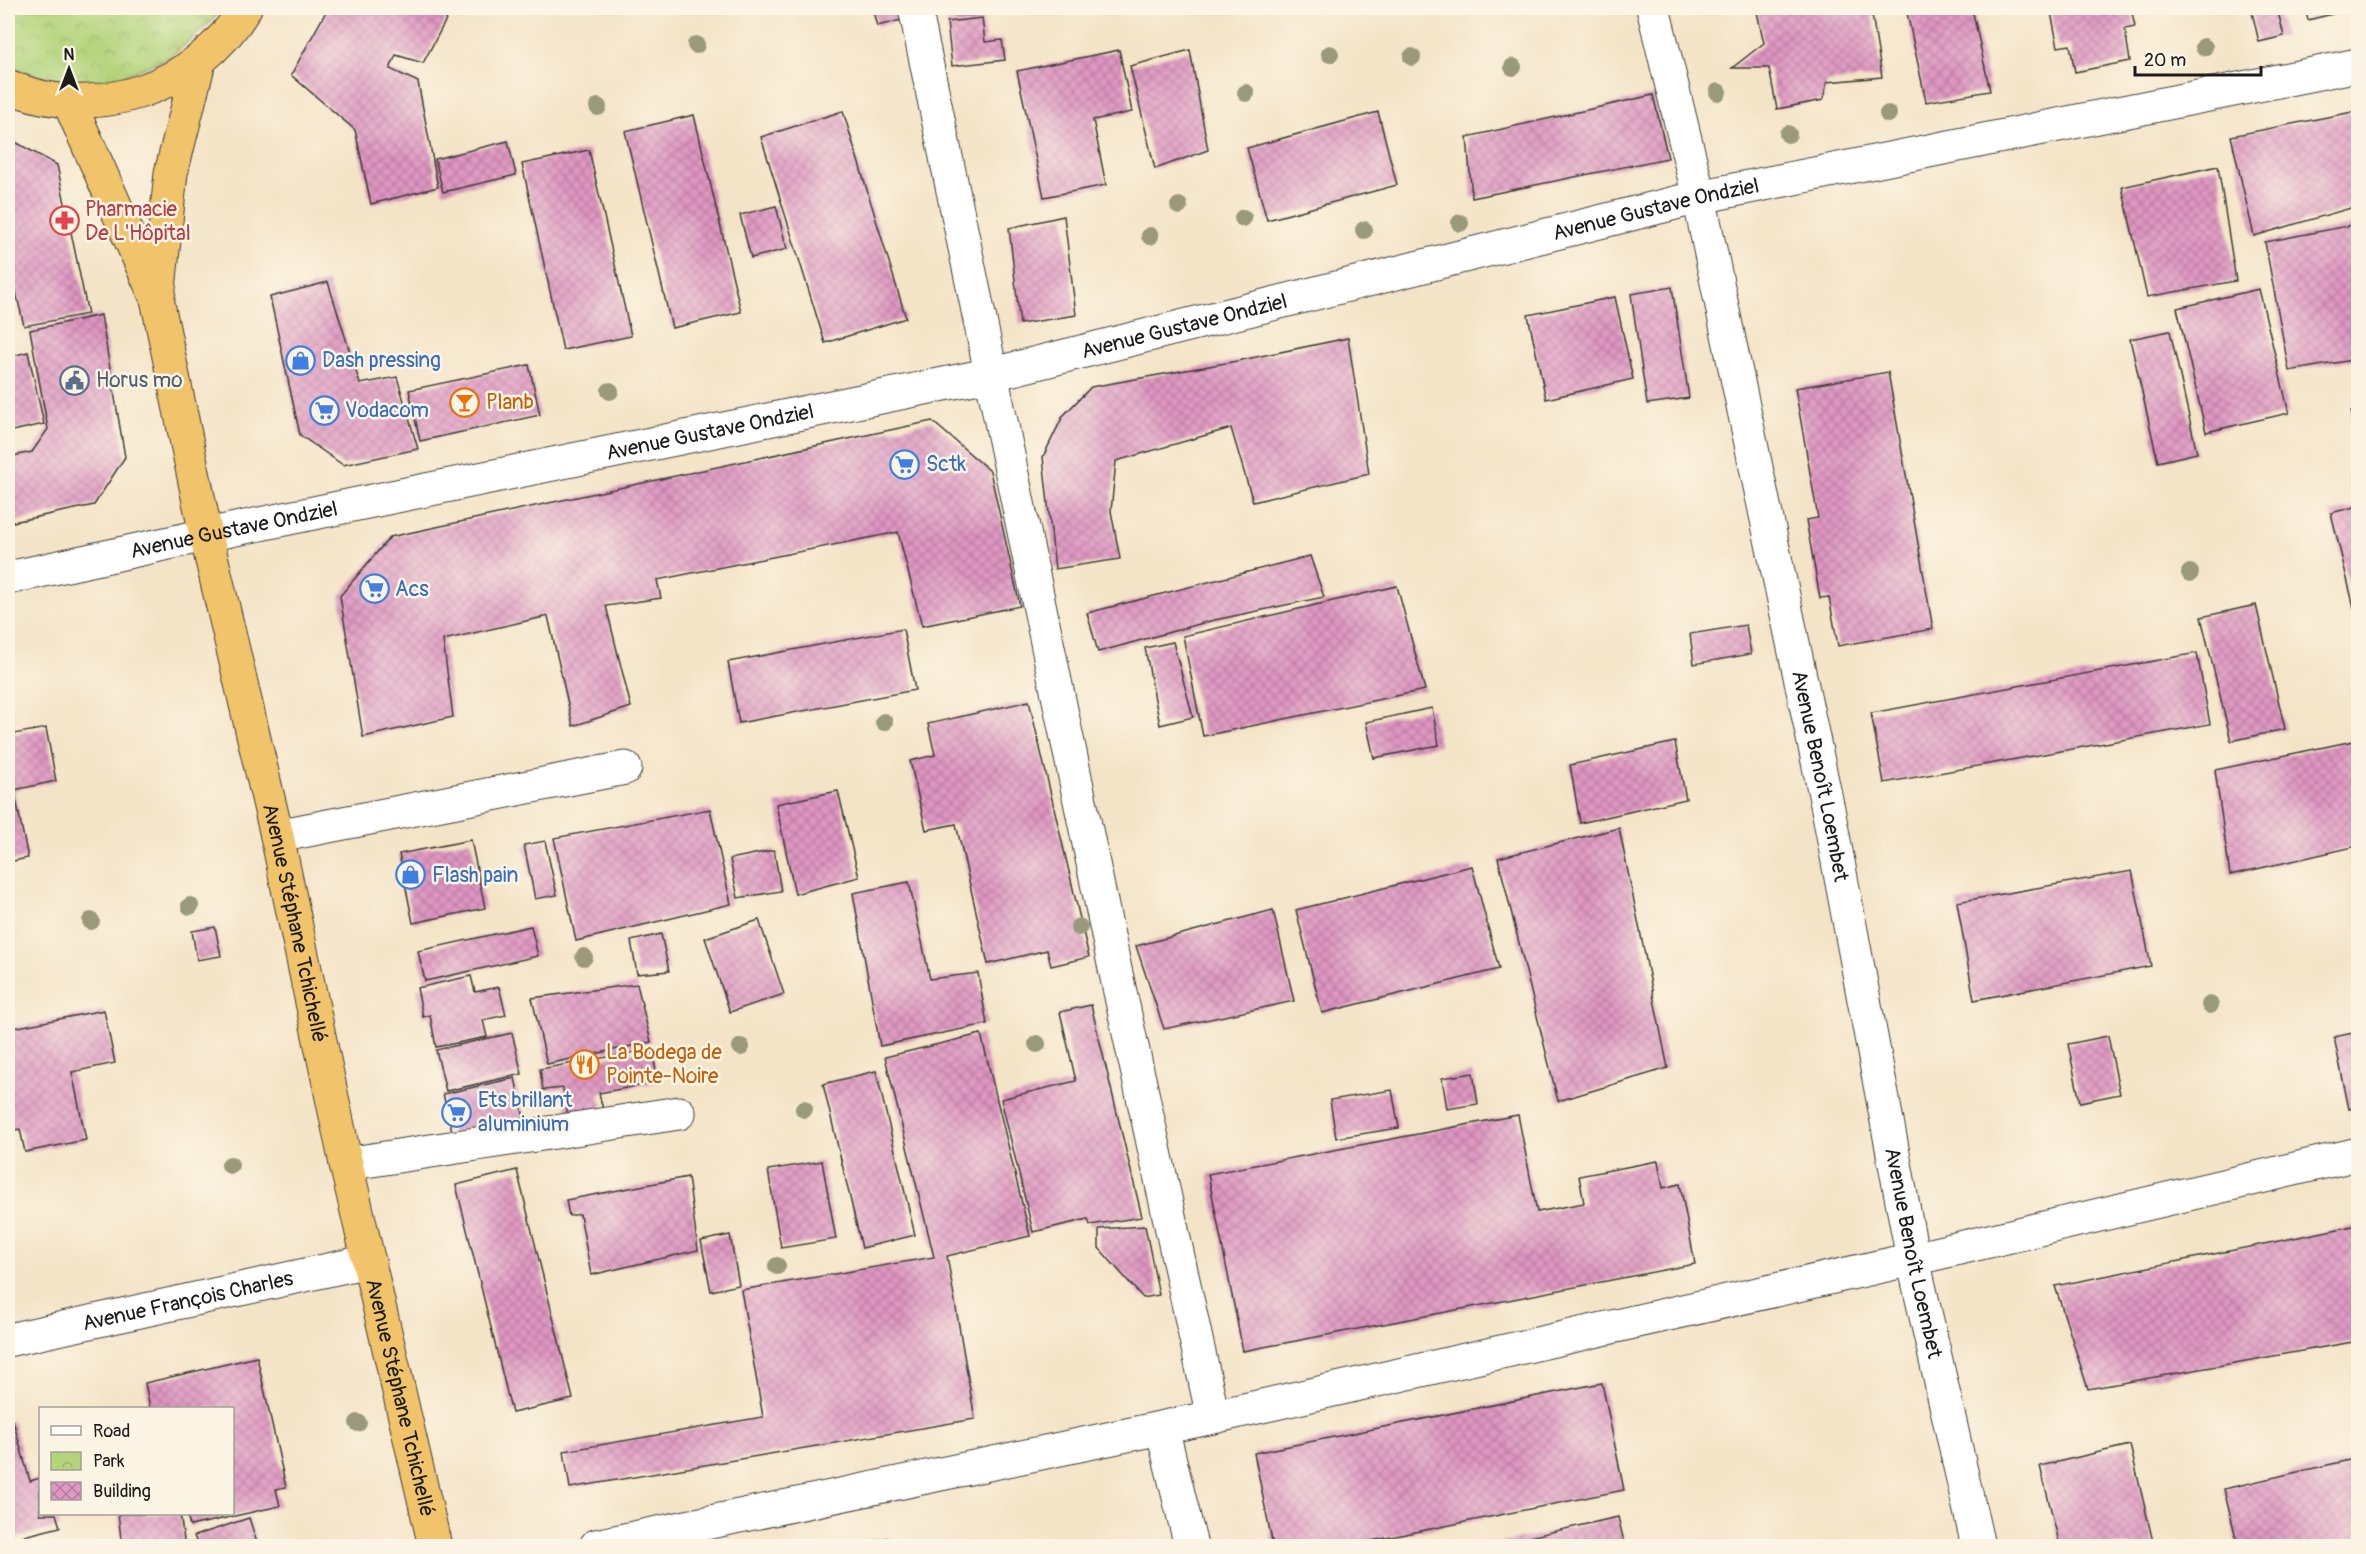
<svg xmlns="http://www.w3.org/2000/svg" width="2366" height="1554" font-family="Pangolin,sans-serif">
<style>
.park{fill:url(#park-crowns);stroke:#68784c;stroke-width:1.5}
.building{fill:url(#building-cross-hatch)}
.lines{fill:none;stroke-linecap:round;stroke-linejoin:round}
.minor-casing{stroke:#3c3a36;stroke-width:35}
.highway-casing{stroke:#3c3a36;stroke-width:35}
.minor{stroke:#fff;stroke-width:33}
.highway{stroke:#f1c36a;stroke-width:33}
.tree{fill:#9a997c}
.labels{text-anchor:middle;stroke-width:5;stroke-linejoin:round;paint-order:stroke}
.health-label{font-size:21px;fill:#be3a42;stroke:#fcf5e5;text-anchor:start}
.street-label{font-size:21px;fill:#1c1c1c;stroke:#fcf5e5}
.shop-label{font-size:21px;fill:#366cbe;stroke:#fcf5e5;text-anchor:start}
.service-label{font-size:21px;fill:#4e5e75;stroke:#fcf5e5;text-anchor:start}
.food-label{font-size:21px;fill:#c56008;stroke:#fcf5e5;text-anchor:start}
</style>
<defs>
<pattern id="park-crowns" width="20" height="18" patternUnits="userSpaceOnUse" patternTransform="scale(1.5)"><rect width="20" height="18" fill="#b4d47c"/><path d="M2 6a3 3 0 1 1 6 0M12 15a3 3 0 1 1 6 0" fill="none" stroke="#9ab56b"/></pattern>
<pattern id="building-cross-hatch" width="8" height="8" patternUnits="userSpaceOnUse" patternTransform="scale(1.5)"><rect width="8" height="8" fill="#e097c3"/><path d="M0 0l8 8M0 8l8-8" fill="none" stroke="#b57a9e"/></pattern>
</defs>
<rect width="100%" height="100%" fill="#fcf5e5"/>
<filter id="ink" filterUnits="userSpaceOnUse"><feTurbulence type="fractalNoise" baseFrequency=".0167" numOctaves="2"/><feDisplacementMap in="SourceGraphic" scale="12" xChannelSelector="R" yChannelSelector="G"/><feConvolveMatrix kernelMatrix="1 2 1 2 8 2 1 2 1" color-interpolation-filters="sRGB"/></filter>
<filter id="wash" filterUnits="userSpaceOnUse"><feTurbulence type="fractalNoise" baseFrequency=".008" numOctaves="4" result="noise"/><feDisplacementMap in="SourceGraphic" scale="24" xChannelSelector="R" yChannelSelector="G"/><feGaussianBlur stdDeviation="1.35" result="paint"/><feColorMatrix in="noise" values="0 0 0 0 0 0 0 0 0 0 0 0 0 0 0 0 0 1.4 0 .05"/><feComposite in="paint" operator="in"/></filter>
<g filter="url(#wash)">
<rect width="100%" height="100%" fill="#f4e4c7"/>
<polygon class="park" points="8,8 221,8 213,20 170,57 117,79 60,82 8,67"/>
<g id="blocks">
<g class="building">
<polygon points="328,8 428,8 447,18 423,63 396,55 390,69 418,82 438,187 371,204 355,130 291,75"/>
<polygon points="872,8 899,8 902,20 877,26"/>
<polygon points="944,8 972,8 973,15 946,15"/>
<polygon points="1756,8 1871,8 1882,77 1827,82 1823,100 1777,109 1769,68 1732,68 1764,43"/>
<polygon points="1906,8 1972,8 1990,91 1926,102"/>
<polygon points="2050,8 2131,8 2135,27 2125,29 2130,61 2075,72 2070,45 2058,47"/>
<polygon points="2251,8 2277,8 2284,36 2259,42"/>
<polygon points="2305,8 2356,8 2308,20"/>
<polygon points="982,18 985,42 1002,40 1005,60 952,66 947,22"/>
<polygon points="1119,50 1132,112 1093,120 1106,185 1044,197 1017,71"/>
<polygon points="1190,50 1208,150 1155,169 1130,66"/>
<polygon points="1653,95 1668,158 1472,198 1467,137"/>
<polygon points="843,111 906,318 825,343 761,137"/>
<polygon points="2358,111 2358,206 2254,236 2231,136"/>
<polygon points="1378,112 1397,185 1267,220 1247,148"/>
<polygon points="694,115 741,312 672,328 625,131"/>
<polygon points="8,138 57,165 88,314 24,326 8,258"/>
<polygon points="508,141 516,175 443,192 435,159"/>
<polygon points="589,150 631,336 563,350 522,164"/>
<polygon points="2218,166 2236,281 2147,297 2122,187"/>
<polygon points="776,206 787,249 751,258 740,215"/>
<polygon points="1064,216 1076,315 1020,324 1009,228"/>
<polygon points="2358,224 2358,359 2289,371 2265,242"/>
<polygon points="328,282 360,384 397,377 418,449 343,465 300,435 270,297"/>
<polygon points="1672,287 1689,398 1647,404 1631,294"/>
<polygon points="2259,289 2289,413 2206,432 2177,308"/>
<polygon points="1615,297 1633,379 1546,399 1528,315"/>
<polygon points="101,315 125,457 94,505 8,523 8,457 32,452 48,429 30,330"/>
<polygon points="2170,331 2197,453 2158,462 2130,339"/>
<polygon points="1348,338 1369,474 1253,502 1231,428 1116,461 1111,511 1120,559 1055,569 1043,457 1063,416 1091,387 1237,361"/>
<polygon points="28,352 44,424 8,432 8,357"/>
<polygon points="529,365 540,415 420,441 409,390"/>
<polygon points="1888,372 1933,629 1838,646 1829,597 1820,598 1806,520 1818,518 1795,388"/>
<polygon points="2358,410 2358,440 2351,411"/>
<polygon points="932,421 990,471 1020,606 922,626 898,532 657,580 661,598 606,606 631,707 573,726 548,616 443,640 453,717 363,737 340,596 390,537"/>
<polygon points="2358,506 2358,624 2331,513"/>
<polygon points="1310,556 1324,597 1210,621 1098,652 1087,613"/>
<polygon points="1397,586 1425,690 1203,736 1183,636"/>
<polygon points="2256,605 2285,729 2231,741 2201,617"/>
<polygon points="1746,625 1751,654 1694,664 1690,634"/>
<polygon points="903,629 915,690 739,723 728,662"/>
<polygon points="1173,642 1193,717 1160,725 1145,648"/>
<polygon points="2197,653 2210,724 1884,783 1871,713"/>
<polygon points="1029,701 1089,957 1051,966 1047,950 988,964 956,824 926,830 910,761 935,755 928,724"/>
<polygon points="1432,708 1439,745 1374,758 1366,722"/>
<polygon points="46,728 56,781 14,790 28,858 8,862 8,735"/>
<polygon points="2358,740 2358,846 2230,875 2215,770"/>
<polygon points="1675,742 1686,799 1580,823 1570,765"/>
<polygon points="838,791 859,877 795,894 776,804"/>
<polygon points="710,809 731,904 576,941 554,838"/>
<polygon points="1619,828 1668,1068 1558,1101 1498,858"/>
<polygon points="471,840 485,908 413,923 399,854"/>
<polygon points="545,841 557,895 535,899 524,845"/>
<polygon points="774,850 781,891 738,898 730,859"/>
<polygon points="1472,866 1499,969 1322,1013 1296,910"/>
<polygon points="2132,871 2151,966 1974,1000 1957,902"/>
<polygon points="909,882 930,979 978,973 987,1024 880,1046 853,893"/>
<polygon points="1273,910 1294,1001 1164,1029 1136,946"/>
<polygon points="759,920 784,994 730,1012 705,938"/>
<polygon points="531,926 538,956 425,981 418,951"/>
<polygon points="215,927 221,956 197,960 192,931"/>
<polygon points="661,934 669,971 637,974 631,941"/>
<polygon points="471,976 475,992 499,987 506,1015 483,1020 487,1037 436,1047 430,1015 423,1017 417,988"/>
<polygon points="637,984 651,1042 547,1064 532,998"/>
<polygon points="1091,1005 1142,1217 1090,1225 1088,1219 1033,1232 1001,1099 1076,1081 1060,1012"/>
<polygon points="104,1010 115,1063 72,1072 86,1140 25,1152 20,1129 8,1131 8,1029"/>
<polygon points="2358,1032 2358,1107 2349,1109 2334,1037"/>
<polygon points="512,1033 522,1074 446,1091 436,1050"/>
<polygon points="981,1034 1030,1236 947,1256 975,1419 570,1488 564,1451 763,1417 741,1290 934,1257 885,1057"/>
<polygon points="2108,1036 2120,1094 2080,1102 2068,1044"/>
<polygon points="652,1049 658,1082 599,1093 603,1110 568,1116 563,1088 543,1090 540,1069"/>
<polygon points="876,1071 915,1235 862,1248 823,1084"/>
<polygon points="1473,1073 1478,1104 1447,1109 1442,1078"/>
<polygon points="515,1078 524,1118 453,1135 443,1094"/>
<polygon points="1392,1090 1399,1128 1336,1138 1330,1100"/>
<polygon points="1518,1115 1537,1212 1584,1203 1579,1176 1658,1161 1663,1188 1680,1184 1695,1264 1243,1351 1208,1174"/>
<polygon points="822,1161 836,1239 781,1248 768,1170"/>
<polygon points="517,1170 573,1399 512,1413 456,1185"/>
<polygon points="688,1177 698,1250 591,1275 580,1214 569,1216 566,1200"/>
<polygon points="2358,1225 2358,1341 2088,1389 2055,1286"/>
<polygon points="1145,1226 1159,1295 1143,1298 1099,1248 1099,1229"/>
<polygon points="730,1235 739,1285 711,1291 701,1241"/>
<polygon points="257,1357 286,1487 276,1489 280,1506 190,1526 187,1514 232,1514 232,1408 150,1408 145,1383"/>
<polygon points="1602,1383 1624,1490 1346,1546 1273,1546 1254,1453"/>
<polygon points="13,1421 30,1481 40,1478 40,1514 56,1514 60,1527 8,1540 8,1422"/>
<polygon points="2130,1445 2154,1546 2060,1546 2040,1466"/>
<polygon points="2358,1458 2358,1546 2238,1546 2224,1489"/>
<polygon points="118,1514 180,1514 185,1546 122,1546"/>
<polygon points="1618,1517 1625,1546 1489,1546"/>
<polygon points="249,1518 258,1546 198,1546 194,1536"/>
<polygon points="888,1538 890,1546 854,1546 854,1545"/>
</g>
</g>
</g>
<g filter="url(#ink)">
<use href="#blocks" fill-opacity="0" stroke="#3c3a36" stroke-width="1.5"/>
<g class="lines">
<defs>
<g id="minor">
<polyline points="915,8 1115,969 1213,1417"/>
<path id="s1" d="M1653 8 1699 197 1828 809 1913 1259 1978 1546"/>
<path id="s2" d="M8 578 206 535 993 374 1699 197 2358 65"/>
<polyline points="277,836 625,768"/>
<polyline points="346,1164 679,1113"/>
<path id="s3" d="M8 1340 369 1261"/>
<polyline points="1162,1428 1191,1546"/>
<polyline points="596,1546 1213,1417 1913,1259 2358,1154"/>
</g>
<g id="highway">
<path d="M8 86C94 124 198 88 245 8"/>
<path id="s4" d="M69 102 157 299 206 535 277 836 346 1164 435 1546"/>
<polyline points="158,298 171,173 199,62"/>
</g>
</defs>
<use href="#minor" class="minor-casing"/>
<use href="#highway" class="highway-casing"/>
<use href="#minor" class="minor"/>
<use href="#highway" class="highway"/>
</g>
<g class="tree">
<circle cx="696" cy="45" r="9"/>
<circle cx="2204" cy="47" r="9"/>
<circle cx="1330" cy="54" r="9"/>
<circle cx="1412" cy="57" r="9"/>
<circle cx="1513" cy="67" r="9"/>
<circle cx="1718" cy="92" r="9"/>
<circle cx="1246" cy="93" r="9"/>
<circle cx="598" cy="107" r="9"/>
<circle cx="1888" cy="114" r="9"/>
<circle cx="1788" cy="134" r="9"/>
<circle cx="1179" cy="206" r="9"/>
<circle cx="1243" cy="218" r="9"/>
<circle cx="1460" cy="223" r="9"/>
<circle cx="1364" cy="230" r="9"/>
<circle cx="1150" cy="236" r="9"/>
<circle cx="610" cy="391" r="9"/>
<circle cx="2190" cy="573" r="9"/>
<circle cx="884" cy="722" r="9"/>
<circle cx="190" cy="906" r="9"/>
<circle cx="91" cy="921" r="9"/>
<circle cx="1079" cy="927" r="9"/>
<circle cx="584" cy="957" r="9"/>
<circle cx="2210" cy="1005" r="9"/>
<circle cx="1037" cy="1044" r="9"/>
<circle cx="741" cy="1047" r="9"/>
<circle cx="804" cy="1109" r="9"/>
<circle cx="230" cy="1165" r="9"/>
<circle cx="777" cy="1266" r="9"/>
<circle cx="358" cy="1423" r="9"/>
</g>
</g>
<defs>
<symbol id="pharmacy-ring" viewBox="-11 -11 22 22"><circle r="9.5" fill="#fcf5e5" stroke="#e0444e" stroke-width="1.5"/><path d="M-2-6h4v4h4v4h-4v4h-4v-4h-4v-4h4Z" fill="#e0444e"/></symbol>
<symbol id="shop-ring" viewBox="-11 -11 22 22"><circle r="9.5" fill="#fcf5e5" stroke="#3f7fe0" stroke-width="1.5"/><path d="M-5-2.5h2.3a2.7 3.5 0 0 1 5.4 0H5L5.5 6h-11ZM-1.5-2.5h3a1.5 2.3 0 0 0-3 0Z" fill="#3f7fe0"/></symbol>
<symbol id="civic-ring" viewBox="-11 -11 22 22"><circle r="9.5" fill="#fcf5e5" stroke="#5c6f8a" stroke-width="1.5"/><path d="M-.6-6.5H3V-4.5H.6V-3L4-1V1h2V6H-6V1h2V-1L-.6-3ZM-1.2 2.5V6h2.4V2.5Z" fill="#5c6f8a"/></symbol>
<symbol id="bar-ring" viewBox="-11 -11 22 22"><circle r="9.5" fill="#fcf5e5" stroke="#e8710a" stroke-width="1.5"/><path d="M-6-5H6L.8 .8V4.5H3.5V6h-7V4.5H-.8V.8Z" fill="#e8710a"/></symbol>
<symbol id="supermarket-ring" viewBox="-11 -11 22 22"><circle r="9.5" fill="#fcf5e5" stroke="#3f7fe0" stroke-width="1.5"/><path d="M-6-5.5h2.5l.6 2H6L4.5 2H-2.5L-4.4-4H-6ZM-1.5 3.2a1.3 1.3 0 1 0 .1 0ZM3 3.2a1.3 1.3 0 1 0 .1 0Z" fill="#3f7fe0"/></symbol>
<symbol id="restaurant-ring" viewBox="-11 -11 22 22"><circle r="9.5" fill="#fcf5e5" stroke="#e8710a" stroke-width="1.5"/><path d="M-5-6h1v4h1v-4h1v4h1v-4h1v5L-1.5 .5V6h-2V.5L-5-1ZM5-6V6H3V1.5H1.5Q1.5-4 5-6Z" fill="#e8710a"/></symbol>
</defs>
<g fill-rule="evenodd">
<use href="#pharmacy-ring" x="48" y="204" width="33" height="33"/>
<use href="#shop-ring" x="284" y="344" width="33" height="33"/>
<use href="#civic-ring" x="58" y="364" width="33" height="33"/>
<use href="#bar-ring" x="448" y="386" width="33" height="33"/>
<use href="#supermarket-ring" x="308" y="394" width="33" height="33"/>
<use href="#supermarket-ring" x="888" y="448" width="33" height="33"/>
<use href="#supermarket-ring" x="358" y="572" width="33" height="33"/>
<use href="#shop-ring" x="394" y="858" width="33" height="33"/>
<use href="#restaurant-ring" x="568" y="1048" width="33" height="33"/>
<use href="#supermarket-ring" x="440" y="1096" width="33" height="33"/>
</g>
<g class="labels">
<g class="health-label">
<text x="85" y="216">Pharmacie<tspan x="85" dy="24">De L'Hôpital</tspan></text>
</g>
<g class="street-label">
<text dy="7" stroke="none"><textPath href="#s2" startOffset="1689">Avenue Gustave Ondziel</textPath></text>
<text dy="7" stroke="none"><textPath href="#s2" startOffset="1203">Avenue Gustave Ondziel</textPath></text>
<text dy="7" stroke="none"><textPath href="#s2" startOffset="717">Avenue Gustave Ondziel</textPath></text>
<text dy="7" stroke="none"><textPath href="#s2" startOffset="231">Avenue Gustave Ondziel</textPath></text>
<text dy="7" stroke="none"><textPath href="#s1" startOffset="786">Avenue Benoît Loembet</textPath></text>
<text dy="7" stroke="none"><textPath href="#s4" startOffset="855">Avenue Stéphane Tchichellé</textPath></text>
<text dy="7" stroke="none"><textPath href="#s1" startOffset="1272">Avenue Benoît Loembet</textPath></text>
<text dy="7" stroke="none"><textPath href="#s3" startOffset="184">Avenue François Charles</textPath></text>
<text dy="7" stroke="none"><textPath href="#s4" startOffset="1341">Avenue Stéphane Tchichellé</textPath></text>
</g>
<g class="shop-label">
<text x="322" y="367">Dash pressing</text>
<text x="345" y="417">Vodacom</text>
<text x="926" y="471">Sctk</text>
<text x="395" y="596">Acs</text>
<text x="432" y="882">Flash pain</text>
<text x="478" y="1107">Ets brillant<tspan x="478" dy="24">aluminium</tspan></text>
</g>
<g class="service-label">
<text x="96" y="387">Horus mo</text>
</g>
<g class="food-label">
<text x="486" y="409">Planb</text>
<text x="606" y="1059">La Bodega de<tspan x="606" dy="24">Pointe-Noire</tspan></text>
</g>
</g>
<rect width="2366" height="1554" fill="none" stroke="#fcf5e5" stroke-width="30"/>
<rect x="39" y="1407" width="195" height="108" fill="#fcf5e5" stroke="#a29e95" stroke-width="1.5"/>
<rect x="51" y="1426" width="30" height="9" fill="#ffffff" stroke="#a29e95" stroke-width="1.5"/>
<text x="93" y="1437" font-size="18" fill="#1c1c1c">Road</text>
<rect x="51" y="1452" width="30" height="18" fill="url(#park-crowns)" stroke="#a29e95" stroke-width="1.5"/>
<text x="93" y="1467" font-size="18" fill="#1c1c1c">Park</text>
<rect x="51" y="1482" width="30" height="18" fill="url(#building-cross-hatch)" stroke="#a29e95" stroke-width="1.5"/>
<text x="93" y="1497" font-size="18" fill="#1c1c1c">Building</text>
<g transform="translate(69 69)" stroke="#fcf5e5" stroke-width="4.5" paint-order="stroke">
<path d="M0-4.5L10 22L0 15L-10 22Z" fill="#1c1c1c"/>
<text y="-9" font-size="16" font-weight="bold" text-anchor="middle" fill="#1c1c1c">N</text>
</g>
<path d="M2135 66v9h126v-9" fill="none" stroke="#1c1c1c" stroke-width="3"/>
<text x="2144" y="66" font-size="18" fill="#1c1c1c" stroke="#fcf5e5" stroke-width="4.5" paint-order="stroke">20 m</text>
</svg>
